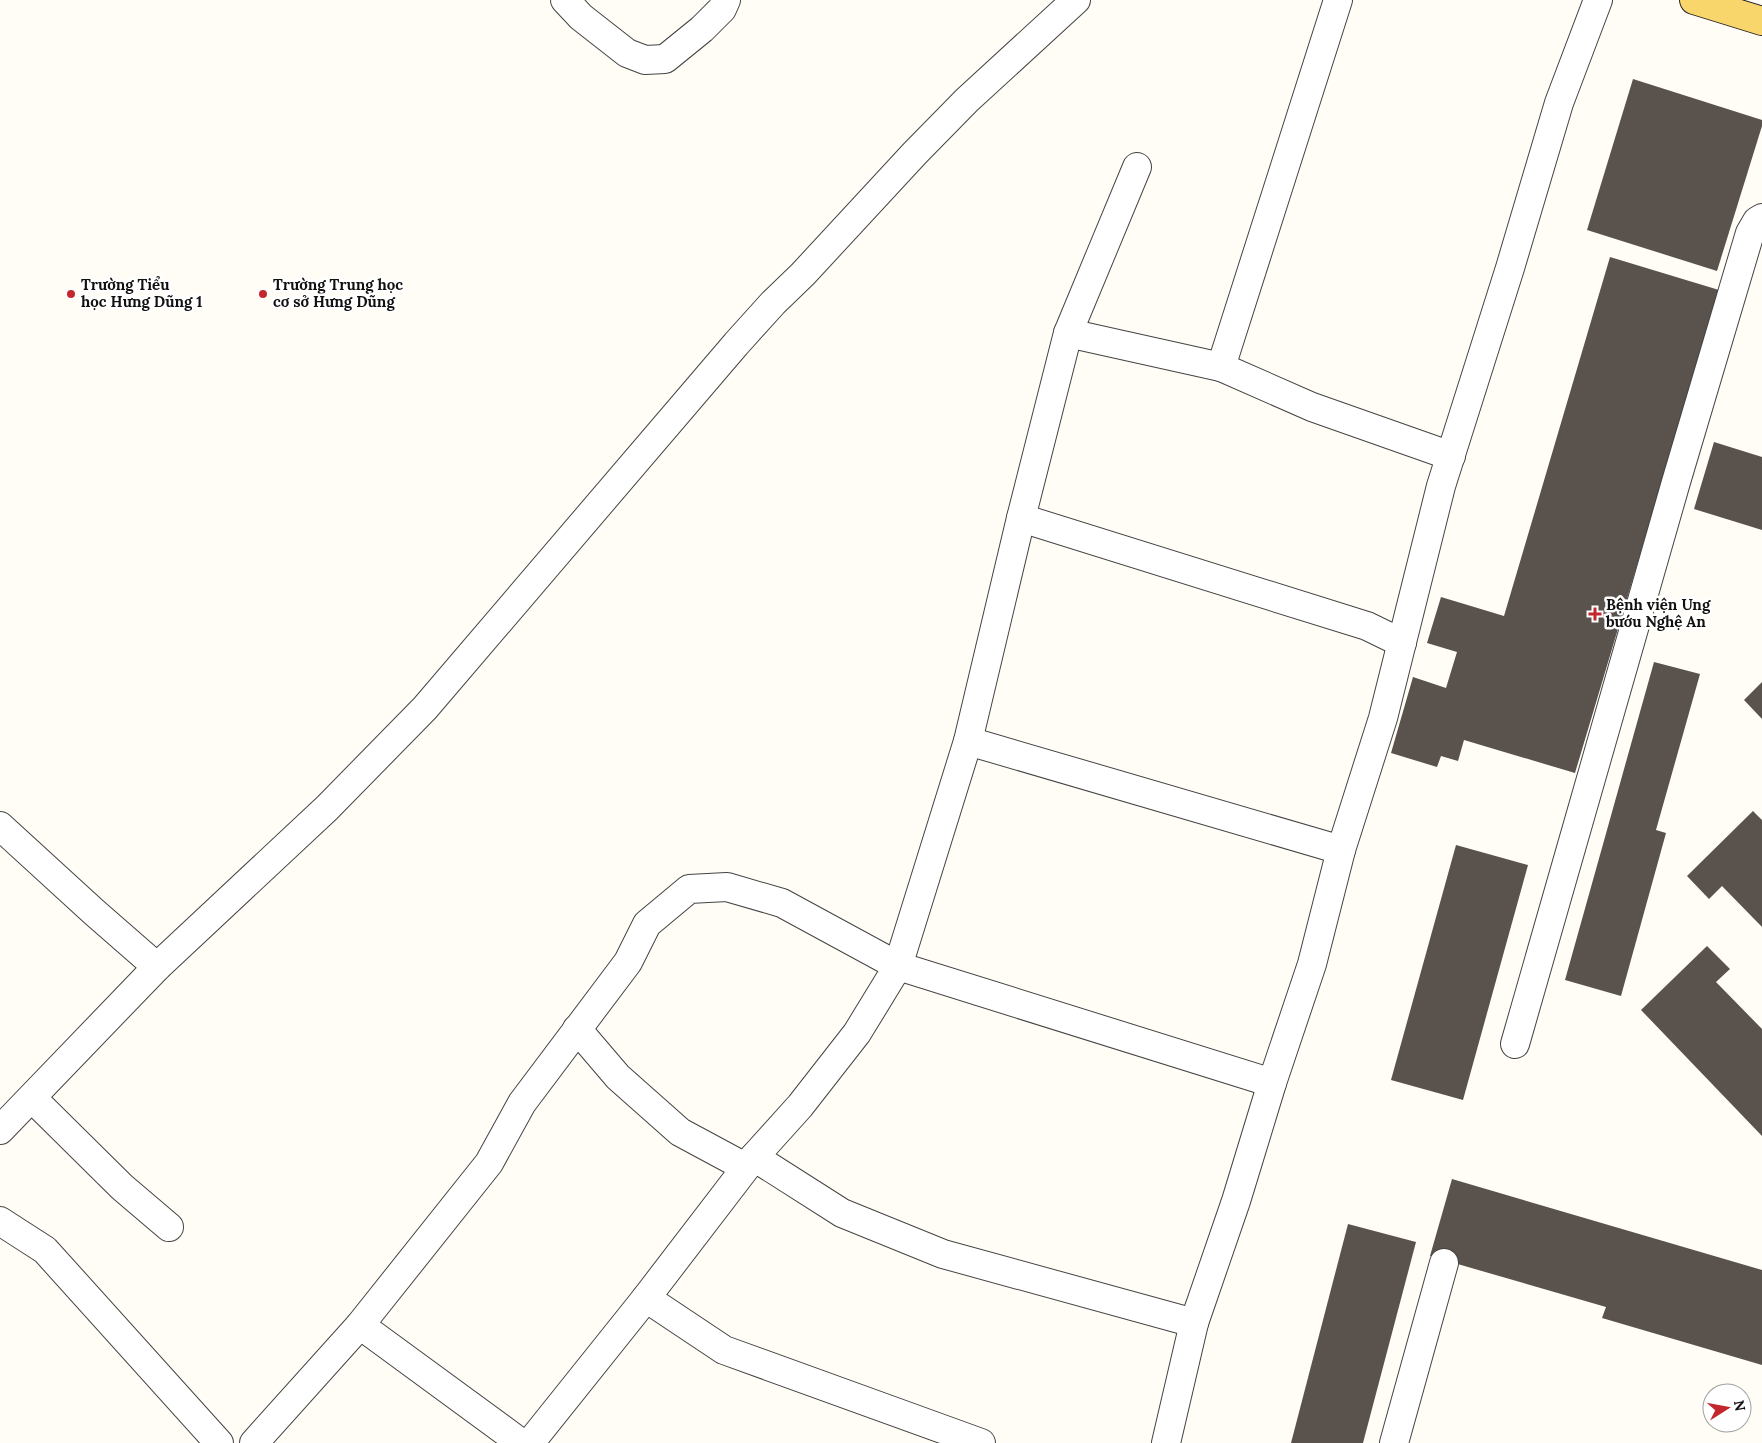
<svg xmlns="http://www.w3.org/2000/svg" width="1762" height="1443" font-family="Lora,serif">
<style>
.building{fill:#5a524d}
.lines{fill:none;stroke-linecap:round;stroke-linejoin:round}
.minor-casing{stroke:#444;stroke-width:30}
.major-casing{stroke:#222;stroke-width:30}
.minor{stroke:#fff;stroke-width:28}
.major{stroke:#f9d66b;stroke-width:28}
.poi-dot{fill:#c4262e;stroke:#fff;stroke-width:2}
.labels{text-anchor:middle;stroke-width:5;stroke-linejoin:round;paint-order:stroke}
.poi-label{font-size:15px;font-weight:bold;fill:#111;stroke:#fff;text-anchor:start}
</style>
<rect width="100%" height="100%" fill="#fffdf5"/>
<g class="building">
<polygon points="1633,79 1762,120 1762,126 1717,271 1587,230"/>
<polygon points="1610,257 1719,290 1575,773 1464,740 1458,761 1441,756 1437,767 1391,753 1413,677 1446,688 1457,652 1427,643 1441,597 1504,616"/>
<polygon points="1714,442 1762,457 1762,530 1694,509"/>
<polygon points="1654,662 1700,674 1656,830 1666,833 1621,996 1565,980"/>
<polygon points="1762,682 1762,719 1744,700"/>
<polygon points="1753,811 1762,820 1762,927 1722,886 1709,899 1687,876"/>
<polygon points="1456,845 1528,865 1463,1100 1391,1080"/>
<polygon points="1707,946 1730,969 1716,982 1762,1029 1762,1136 1641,1010"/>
<polygon points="1452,1179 1762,1270 1762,1365 1602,1318 1606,1307 1430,1256"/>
<polygon points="1348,1224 1416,1242 1363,1443 1291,1443"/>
</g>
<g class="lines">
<defs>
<g id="minor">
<polyline points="565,0 581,17 627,53 645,60 665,59 702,29 722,9 726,0"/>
<polyline points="1068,333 1221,367 1338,0"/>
<polyline points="1221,367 1312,407 1451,456"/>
<polyline points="1021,518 1367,626 1402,643"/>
<polyline points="968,741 1341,850"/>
<polyline points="0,826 94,912 157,967"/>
<polyline points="577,1029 618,1077 680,1132 745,1167"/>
<polyline points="1515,1044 1676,482 1750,233 1757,221 1762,218"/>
<polyline points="32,1098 122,1187 169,1227"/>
<polyline points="0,1130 157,967 327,808 425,708 736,344 773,303 803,274 915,153 967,100 1076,0"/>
<polyline points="754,1157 842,1213 943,1254 1194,1323"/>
<polyline points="0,1221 45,1250 219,1443"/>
<polyline points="646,1298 724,1350 981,1443"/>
<polyline points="360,1325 521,1443"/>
<polyline points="254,1443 360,1325 489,1163 522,1103 628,962 647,924 689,889 727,887 782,903 898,966 1272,1083"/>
<polyline points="530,1443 646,1298 754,1157 800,1106 857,1033 898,966 968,741 1021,518 1068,333 1137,167"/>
<polyline points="1166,1443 1194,1323 1236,1201 1272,1083 1312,964 1341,850 1383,718 1441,486 1510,268 1559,103 1598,0"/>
<polyline points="1394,1443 1444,1263"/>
</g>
<polyline id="major" points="1694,0 1762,21"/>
</defs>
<use href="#minor" class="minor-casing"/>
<use href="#major" class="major-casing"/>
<use href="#minor" class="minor"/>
<use href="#major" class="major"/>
</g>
<g class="poi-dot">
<circle cx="71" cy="294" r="5"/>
<circle cx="263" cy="294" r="5"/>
<path d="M1592.5 606.5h5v5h5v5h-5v5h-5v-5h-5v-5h5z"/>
</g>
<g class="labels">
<g class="poi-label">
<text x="81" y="290">Trường Tiểu<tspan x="81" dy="17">học Hưng Dũng 1</tspan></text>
<text x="273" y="290">Trường Trung học<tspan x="273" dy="17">cơ sở Hưng Dũng</tspan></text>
<text x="1606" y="610">Bệnh viện Ung<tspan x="1606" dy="17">bướu Nghệ An</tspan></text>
</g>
</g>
<g transform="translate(1727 1408) rotate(79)"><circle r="24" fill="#ffffff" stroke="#a0a0a0"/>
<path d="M0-4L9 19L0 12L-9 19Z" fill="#c4262e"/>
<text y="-8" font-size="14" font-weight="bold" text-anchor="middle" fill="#111111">N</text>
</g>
</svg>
